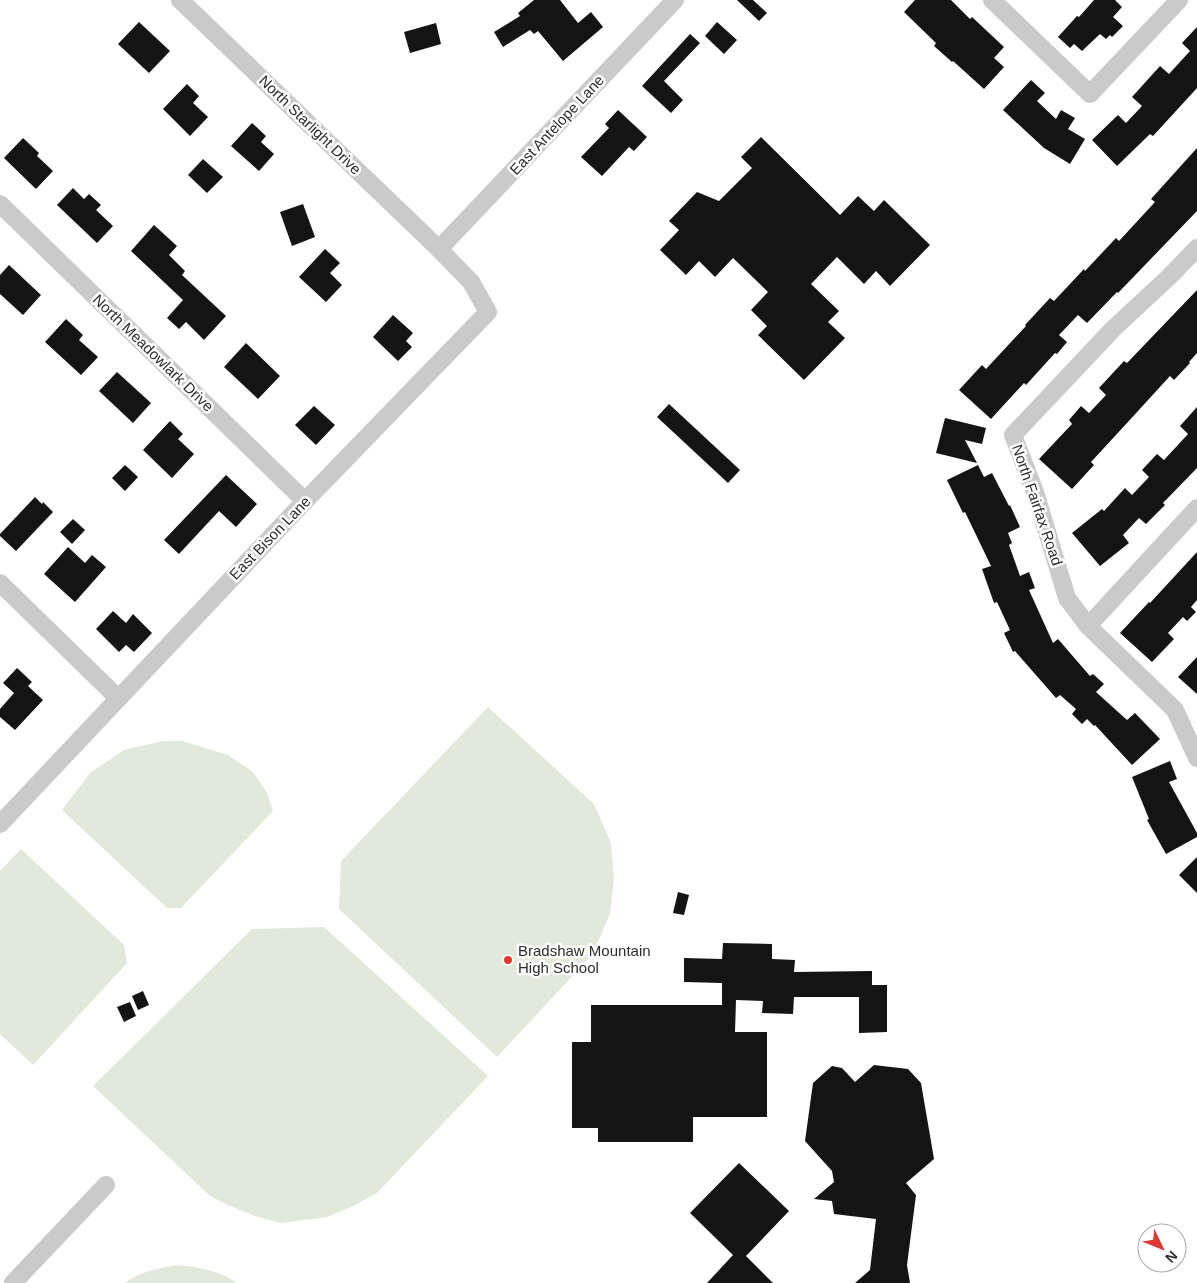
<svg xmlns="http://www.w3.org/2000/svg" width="1197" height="1283" font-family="Helvetica,sans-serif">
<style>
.green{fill:#e1eada}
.building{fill:#141414}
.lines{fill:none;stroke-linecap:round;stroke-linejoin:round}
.minor{stroke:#cacaca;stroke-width:18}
.poi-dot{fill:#df3933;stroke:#fff;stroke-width:2}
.labels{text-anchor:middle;stroke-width:5;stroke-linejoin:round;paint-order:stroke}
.street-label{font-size:15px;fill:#2d2d2d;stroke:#fff}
.poi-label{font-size:15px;fill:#2d2d2d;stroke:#fff;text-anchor:start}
</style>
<rect width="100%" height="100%" fill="#fff"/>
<g class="green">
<polygon points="488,707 594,804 611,843 614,879 610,914 592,955 497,1057 339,909 341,861"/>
<polygon points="163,741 182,741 228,755 253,772 267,793 273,811 181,908 167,908 62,810 90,773 124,750"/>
<polygon points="21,849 124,945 127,963 33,1065 0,1034 0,871"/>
<polygon points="324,927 488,1076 377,1193 353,1206 327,1217 281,1223 255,1216 230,1206 210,1196 93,1086 252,929"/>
<path d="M179 1265C200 1268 219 1270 237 1283H125C141 1271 159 1268 179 1265Z"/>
</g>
<g class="building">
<polygon points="534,0 560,0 578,23 591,12 603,27 563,61 538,31 534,34 530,30 503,47 494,32 520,16 518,13"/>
<polygon points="737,0 753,0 767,13 759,21"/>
<polygon points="915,0 951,0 970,19 972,17 1004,47 994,58 1004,67 984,89 953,61 952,62 934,46 936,43 904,12"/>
<polygon points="1094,0 1115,0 1122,7 1113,17 1123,26 1112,37 1110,35 1106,39 1100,34 1082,51 1074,44 1070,48 1058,37 1077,16 1079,17"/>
<polygon points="139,22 170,51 149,73 118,44"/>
<polygon points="717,22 737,40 724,54 705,36"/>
<polygon points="436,23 441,44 410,53 404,32"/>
<polygon points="1197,27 1197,88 1153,136 1150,134 1117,166 1092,140 1118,115 1126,123 1142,106 1132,97 1160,66 1169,74 1190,51 1182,43"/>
<polygon points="690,34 700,43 664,81 683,100 671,113 642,86"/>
<polygon points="1031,80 1045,93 1037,101 1056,119 1061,110 1075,118 1068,129 1085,139 1070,164 1044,148 1003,110"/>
<polygon points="187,84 199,96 193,103 208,117 190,136 163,109"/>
<polygon points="618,110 647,137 634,151 629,147 602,176 581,157 609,128 605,124"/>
<polygon points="252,123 266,136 261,142 274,154 259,171 231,146"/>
<polygon points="761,137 840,215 858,196 874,211 884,200 930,245 890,286 876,271 864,284 837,257 811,284 839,311 828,322 845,338 804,380 758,335 767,326 751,310 768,292 733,258 715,277 699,261 686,275 660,250 679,230 669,221 697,192 719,201 752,168 741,157"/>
<polygon points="23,138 39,153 37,156 53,171 36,189 4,158"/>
<polygon points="1197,148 1197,211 1118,293 1117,292 1087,323 1078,315 1059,335 1067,342 1057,354 1055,353 1026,385 1024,383 991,419 959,390 982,365 986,369 1026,326 1025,325 1050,298 1054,301 1084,269 1085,271 1116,238 1119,241 1155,202 1151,199"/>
<polygon points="203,159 223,177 207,193 188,175"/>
<polygon points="73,188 84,199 89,194 101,205 96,210 113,226 97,243 57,205"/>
<polygon points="303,204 315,237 292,246 280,212"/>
<polygon points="154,225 177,246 169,255 185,271 182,275 226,316 204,340 186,322 179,329 167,318 183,300 131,251"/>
<polygon points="325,249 340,263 330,273 342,285 326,302 299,277"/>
<polygon points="9,265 41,295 23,315 0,294 0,275"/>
<polygon points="1197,290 1197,353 1189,362 1190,363 1174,380 1170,376 1127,423 1091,462 1094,465 1072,489 1039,459 1072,424 1069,420 1081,406 1089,413 1106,395 1099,388 1124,361 1127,363"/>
<polygon points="393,315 413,333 406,341 412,347 398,361 373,337"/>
<polygon points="66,319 83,335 79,340 98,357 81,375 45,342"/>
<polygon points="246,343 280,376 258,399 224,367"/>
<polygon points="117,372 151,403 133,423 99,391"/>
<polygon points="669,404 740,470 728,483 657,417"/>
<polygon points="314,406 335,425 316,445 295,425"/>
<polygon points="1197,407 1197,468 1163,503 1165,505 1146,524 1139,518 1123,535 1129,543 1100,566 1072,533 1102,509 1104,511 1125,488 1132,495 1149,477 1142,470 1157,454 1164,460 1188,434 1180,426"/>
<polygon points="945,418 986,428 982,444 965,440 977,463 936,453"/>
<polygon points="170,421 183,434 178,439 194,454 172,478 143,450"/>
<polygon points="125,465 138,477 125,491 112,478"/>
<polygon points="978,465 984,477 992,473 1009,506 1010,505 1020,527 1008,533 1012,543 1009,545 1020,576 1029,572 1035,588 1029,590 1053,643 1058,639 1090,676 1093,674 1104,684 1096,692 1127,720 1135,713 1160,739 1132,765 1095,725 1094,726 1087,719 1082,724 1072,714 1076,709 1060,695 1056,698 1015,651 1013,652 1004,633 1010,630 997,602 994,603 982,569 991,566 965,512 963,513 947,480"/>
<polygon points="226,475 257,504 236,527 219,511 179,554 164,540"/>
<polygon points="35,497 42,504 43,502 53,512 16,551 0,536 0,534"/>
<polygon points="73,519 85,530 72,544 60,532"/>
<polygon points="68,547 85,563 92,555 106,567 75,602 44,574"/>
<polygon points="1197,552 1197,600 1191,607 1196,612 1187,621 1183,617 1168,633 1174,639 1152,662 1120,633 1149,602 1150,603"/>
<polygon points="113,611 126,623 133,614 152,633 134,652 126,645 119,652 96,629"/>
<polygon points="1197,657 1197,694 1178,677"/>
<polygon points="17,668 32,682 28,686 43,700 15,730 0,717 0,709 14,693 3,683"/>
<polygon points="1170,761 1177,779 1169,782 1197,833 1197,837 1166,854 1147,820 1149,819 1132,777"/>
<polygon points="1197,857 1197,893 1179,875"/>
<polygon points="678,892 689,895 684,915 673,913"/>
<polygon points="723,943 772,944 772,959 795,960 794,972 872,971 872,985 887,985 887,1032 859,1033 859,997 794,997 793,1014 762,1013 763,1001 736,1000 735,1032 767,1032 767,1117 693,1117 693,1142 598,1142 598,1128 572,1128 572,1042 591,1042 591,1005 722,1005 722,983 684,982 684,958 722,959"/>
<polygon points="143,991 149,1005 138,1010 132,996"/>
<polygon points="130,1002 136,1016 124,1022 117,1007"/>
<polygon points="874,1065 908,1069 921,1083 934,1159 906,1183 916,1195 907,1265 910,1283 855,1283 870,1270 876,1219 834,1214 832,1201 814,1199 834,1182 832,1171 805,1141 813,1083 832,1066 842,1068 855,1082"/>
<polygon points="739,1163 789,1211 746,1256 773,1283 707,1283 733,1255 690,1213"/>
</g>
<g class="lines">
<g class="minor">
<polyline points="992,0 1090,94 1179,0"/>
<polyline points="0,204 305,501"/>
<polyline points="1197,248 1170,276 1113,329 1013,435 1035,492 1067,598 1088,626 1175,710 1197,758"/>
<polyline points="439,249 675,0"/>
<polyline points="0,583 118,698"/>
<polyline points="1088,626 1197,508"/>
<polyline points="0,824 305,501 488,312 471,282 439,249 180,0"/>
<polyline points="13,1283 106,1185"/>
</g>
</g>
<circle class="poi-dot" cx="508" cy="960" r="5"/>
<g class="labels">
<g class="street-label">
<text transform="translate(310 125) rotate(44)" y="5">North Starlight Drive</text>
<text transform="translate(557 125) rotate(-47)" y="5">East Antelope Lane</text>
<text transform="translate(153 353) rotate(44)" y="5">North Meadowlark Drive</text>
<text transform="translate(1037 505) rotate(71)" y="5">North Fairfax Road</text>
<text transform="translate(270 538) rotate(-46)" y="5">East Bison Lane</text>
</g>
<g class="poi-label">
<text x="518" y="956">Bradshaw Mountain<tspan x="518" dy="17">High School</tspan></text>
</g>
</g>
<g transform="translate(1162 1248) rotate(133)"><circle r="24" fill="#ffffff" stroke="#ababab"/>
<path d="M0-4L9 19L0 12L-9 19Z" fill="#df3933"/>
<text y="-8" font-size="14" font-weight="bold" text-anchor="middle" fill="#2d2d2d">N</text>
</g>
</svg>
